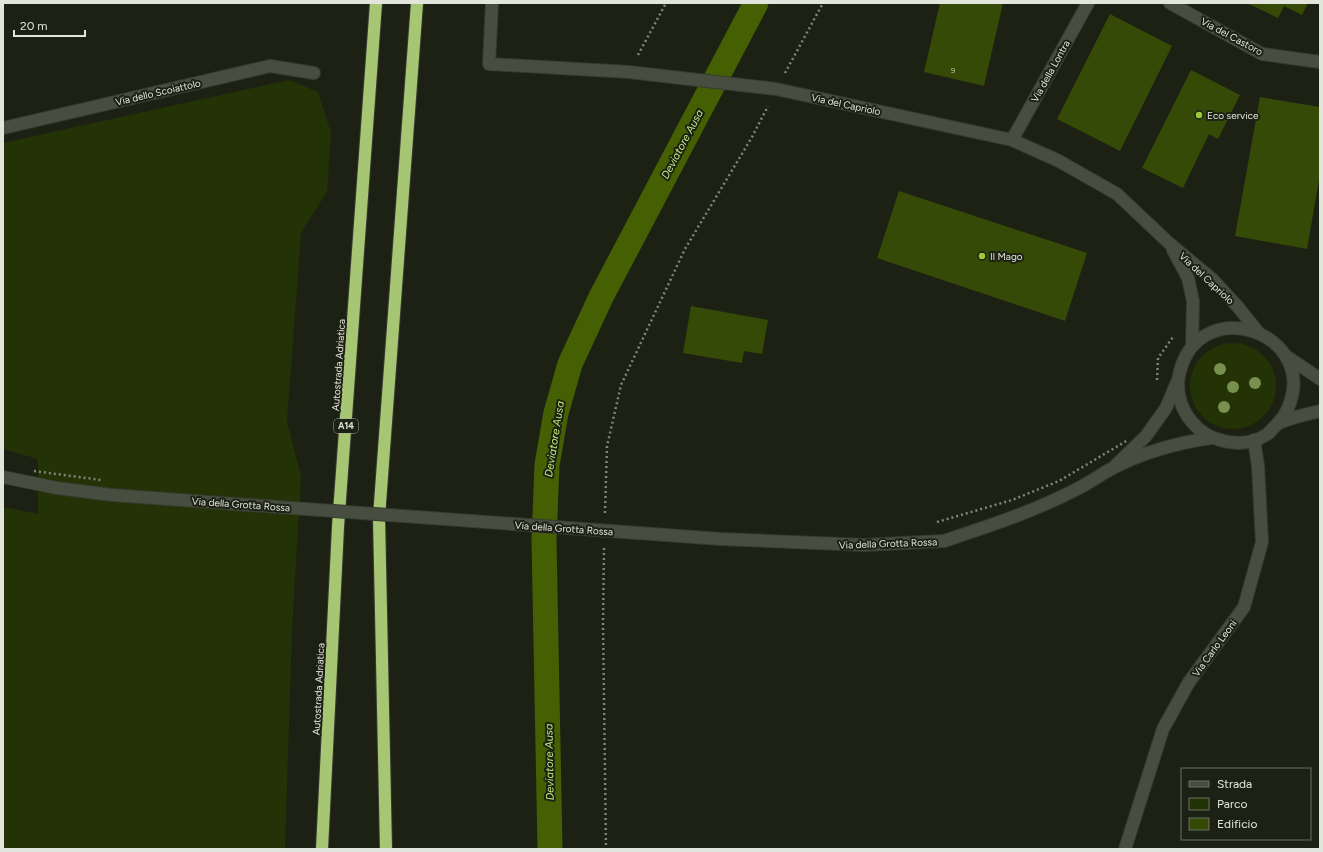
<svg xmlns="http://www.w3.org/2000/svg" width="1323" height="852" font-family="Figtree,sans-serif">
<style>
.green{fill:#243306}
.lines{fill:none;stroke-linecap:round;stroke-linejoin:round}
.canal{stroke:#456003;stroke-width:25}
.building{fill:#354a07}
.street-casing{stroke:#363b32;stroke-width:14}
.secondary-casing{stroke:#363b32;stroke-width:14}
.highway-casing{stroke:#363b32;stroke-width:14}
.path{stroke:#81867b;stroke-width:2.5;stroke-dasharray:2 3;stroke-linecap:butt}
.street{stroke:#484e3f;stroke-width:12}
.secondary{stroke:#484e3f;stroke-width:12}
.highway{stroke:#a6c674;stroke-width:12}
.secondary-bridge-casing{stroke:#363b32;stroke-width:14;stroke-linecap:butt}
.path-bridge{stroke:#81867b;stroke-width:2.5;stroke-dasharray:2 3;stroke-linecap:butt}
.secondary-bridge{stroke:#484e3f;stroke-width:12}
.tree{fill:#77904e}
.poi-dot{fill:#9acb34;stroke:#1c2114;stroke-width:1.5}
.labels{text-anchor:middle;stroke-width:4;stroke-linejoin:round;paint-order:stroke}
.number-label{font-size:8px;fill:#b6bea7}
.shield{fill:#1c2114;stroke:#a6aaa0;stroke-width:1}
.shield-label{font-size:9px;font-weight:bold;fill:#e1e5dc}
.street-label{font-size:10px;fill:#e1e5dc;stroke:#1c2114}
.poi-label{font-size:10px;fill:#e1e5dc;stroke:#1c2114;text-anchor:start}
.water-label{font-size:11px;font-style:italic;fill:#c1ea7e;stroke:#1c2114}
</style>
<rect width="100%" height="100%" fill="#1c2114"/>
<g class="green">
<polygon points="289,80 318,92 331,133 327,192 301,232 287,422 301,476 292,629 285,849 3,849 3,507 38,514 38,459 3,449 3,143"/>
<circle cx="1233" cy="386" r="43"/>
</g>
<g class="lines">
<polyline class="canal" points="550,849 544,540 547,465 556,413 570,364 601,297 756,3"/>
</g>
<g class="building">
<polygon points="940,3 1003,3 984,86 924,72"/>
<polygon points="1247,3 1308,3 1302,15 1284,6 1278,18"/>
<polygon points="1110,14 1172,46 1120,151 1057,119"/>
<polygon points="1191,70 1240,95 1218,139 1209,134 1183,188 1142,168"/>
<polygon points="1260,97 1320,107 1320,174 1307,249 1235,236"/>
<polygon points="899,191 1087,253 1065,321 877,258"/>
<polygon points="691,306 768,320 762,354 744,351 742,363 683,353"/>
</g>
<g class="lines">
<defs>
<g id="street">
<polyline points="492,3 489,64 629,72 776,89 1012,140 1059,161 1117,194 1170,244 1212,279 1238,307 1258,332"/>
<polyline points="1170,3 1262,54 1320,62"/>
<polyline points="3,128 270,66 314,73"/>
<polyline points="1012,140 1088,3"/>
<polyline points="1173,250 1188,278 1193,301 1192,346"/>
<polyline points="1125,849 1163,729 1189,682 1244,607 1262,542 1258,466 1254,440"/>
</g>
<g id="secondary">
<polyline points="1286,356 1320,379"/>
<path d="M1278 423C1282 419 1286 413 1288 408 1320 333 1201 292 1180 371 1175 389 1180 408 1192 422 1208 442 1243 450 1266 435 1271 432 1274 426 1279 423 1292 417 1307 414 1320 411"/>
<polyline points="1116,465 1146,436 1166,408 1177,382"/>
<polyline points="3,477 57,488 112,495"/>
<path d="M944 541C989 526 1035 511 1077 489 1089 483 1100 475 1111 469 1141 453 1179 442 1212 438"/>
</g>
<g id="highway">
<polyline points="322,849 338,527 376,3"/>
<polyline points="386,849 379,517 417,3"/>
</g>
</defs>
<use href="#street" class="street-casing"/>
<use href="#secondary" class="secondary-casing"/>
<use href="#highway" class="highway-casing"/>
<g class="path">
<polyline points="638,55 666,3"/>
<polyline points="785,73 823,3"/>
<polyline points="1157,380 1158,358 1173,337"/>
<polyline points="605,513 607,446 621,385 685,249 752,137 768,106"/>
<polyline points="604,548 603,622 606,849"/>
</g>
<use href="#street" class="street"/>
<use href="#secondary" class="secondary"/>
<use href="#highway" class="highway"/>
<defs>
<polyline id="secondary-bridge" points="112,495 721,539 864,545 944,541"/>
</defs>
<use href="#secondary-bridge" class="secondary-bridge-casing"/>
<g class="path-bridge">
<polyline points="34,471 101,480"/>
<polyline points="937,522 1012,500 1059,481 1128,440"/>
</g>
<use href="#secondary-bridge" class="secondary-bridge"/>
</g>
<g class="tree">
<circle cx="1220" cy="369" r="6"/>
<circle cx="1255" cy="383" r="6"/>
<circle cx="1233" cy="387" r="6"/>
<circle cx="1224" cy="407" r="6"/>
</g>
<g class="poi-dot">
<circle cx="1199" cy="115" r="4"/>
<circle cx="982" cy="256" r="4"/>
</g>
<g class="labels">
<g class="number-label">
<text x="953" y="73">9</text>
</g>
<rect class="shield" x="334" y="419" width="24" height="14" rx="3"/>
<g class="shield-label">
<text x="346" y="429">A14</text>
</g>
<g class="street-label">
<text transform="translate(1232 36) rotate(28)" y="4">Via del Castoro</text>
<text transform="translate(1050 71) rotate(-61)" y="4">Via della Lontra</text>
<text transform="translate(158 92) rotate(-13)" y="4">Via dello Scoiattolo</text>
<text transform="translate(846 104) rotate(12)" y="4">Via del Capriolo</text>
<text transform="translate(1207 278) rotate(43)" y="4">Via del Capriolo</text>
<text transform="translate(338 365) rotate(-86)" y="4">Autostrada Adriatica</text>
<text transform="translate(241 504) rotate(4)" y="4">Via della Grotta Rossa</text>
<text transform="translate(564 528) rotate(4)" y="4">Via della Grotta Rossa</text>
<text transform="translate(888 543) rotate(-2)" y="4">Via della Grotta Rossa</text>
<text transform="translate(1214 648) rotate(-54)" y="4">Via Carlo Leoni</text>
<text transform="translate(318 689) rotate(-87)" y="4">Autostrada Adriatica</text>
</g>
<g class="poi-label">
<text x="1207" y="119">Eco service</text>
<text x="990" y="260">Il Mago</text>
</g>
<g class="water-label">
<text transform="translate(682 144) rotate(-62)" y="4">Deviatore Ausa</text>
<text transform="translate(554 439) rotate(-81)" y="4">Deviatore Ausa</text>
<text transform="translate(549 762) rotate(-91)" y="4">Deviatore Ausa</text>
</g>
</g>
<rect width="1323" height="852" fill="none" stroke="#e1e5dc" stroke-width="8"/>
<rect x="1181" y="768" width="130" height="72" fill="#1c2114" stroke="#6b6f64"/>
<rect x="1189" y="781" width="20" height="6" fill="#484e3f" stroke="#6b6f64"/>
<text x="1217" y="788" font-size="12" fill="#e1e5dc">Strada</text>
<rect x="1189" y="798" width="20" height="12" fill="#243306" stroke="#6b6f64"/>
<text x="1217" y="808" font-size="12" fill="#e1e5dc">Parco</text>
<rect x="1189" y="818" width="20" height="12" fill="#354a07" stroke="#6b6f64"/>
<text x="1217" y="828" font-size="12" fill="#e1e5dc">Edificio</text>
<path d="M14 30v6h71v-6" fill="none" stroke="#e1e5dc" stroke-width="2"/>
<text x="20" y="30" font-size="12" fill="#e1e5dc" stroke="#1c2114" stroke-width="3" paint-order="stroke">20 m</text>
</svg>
